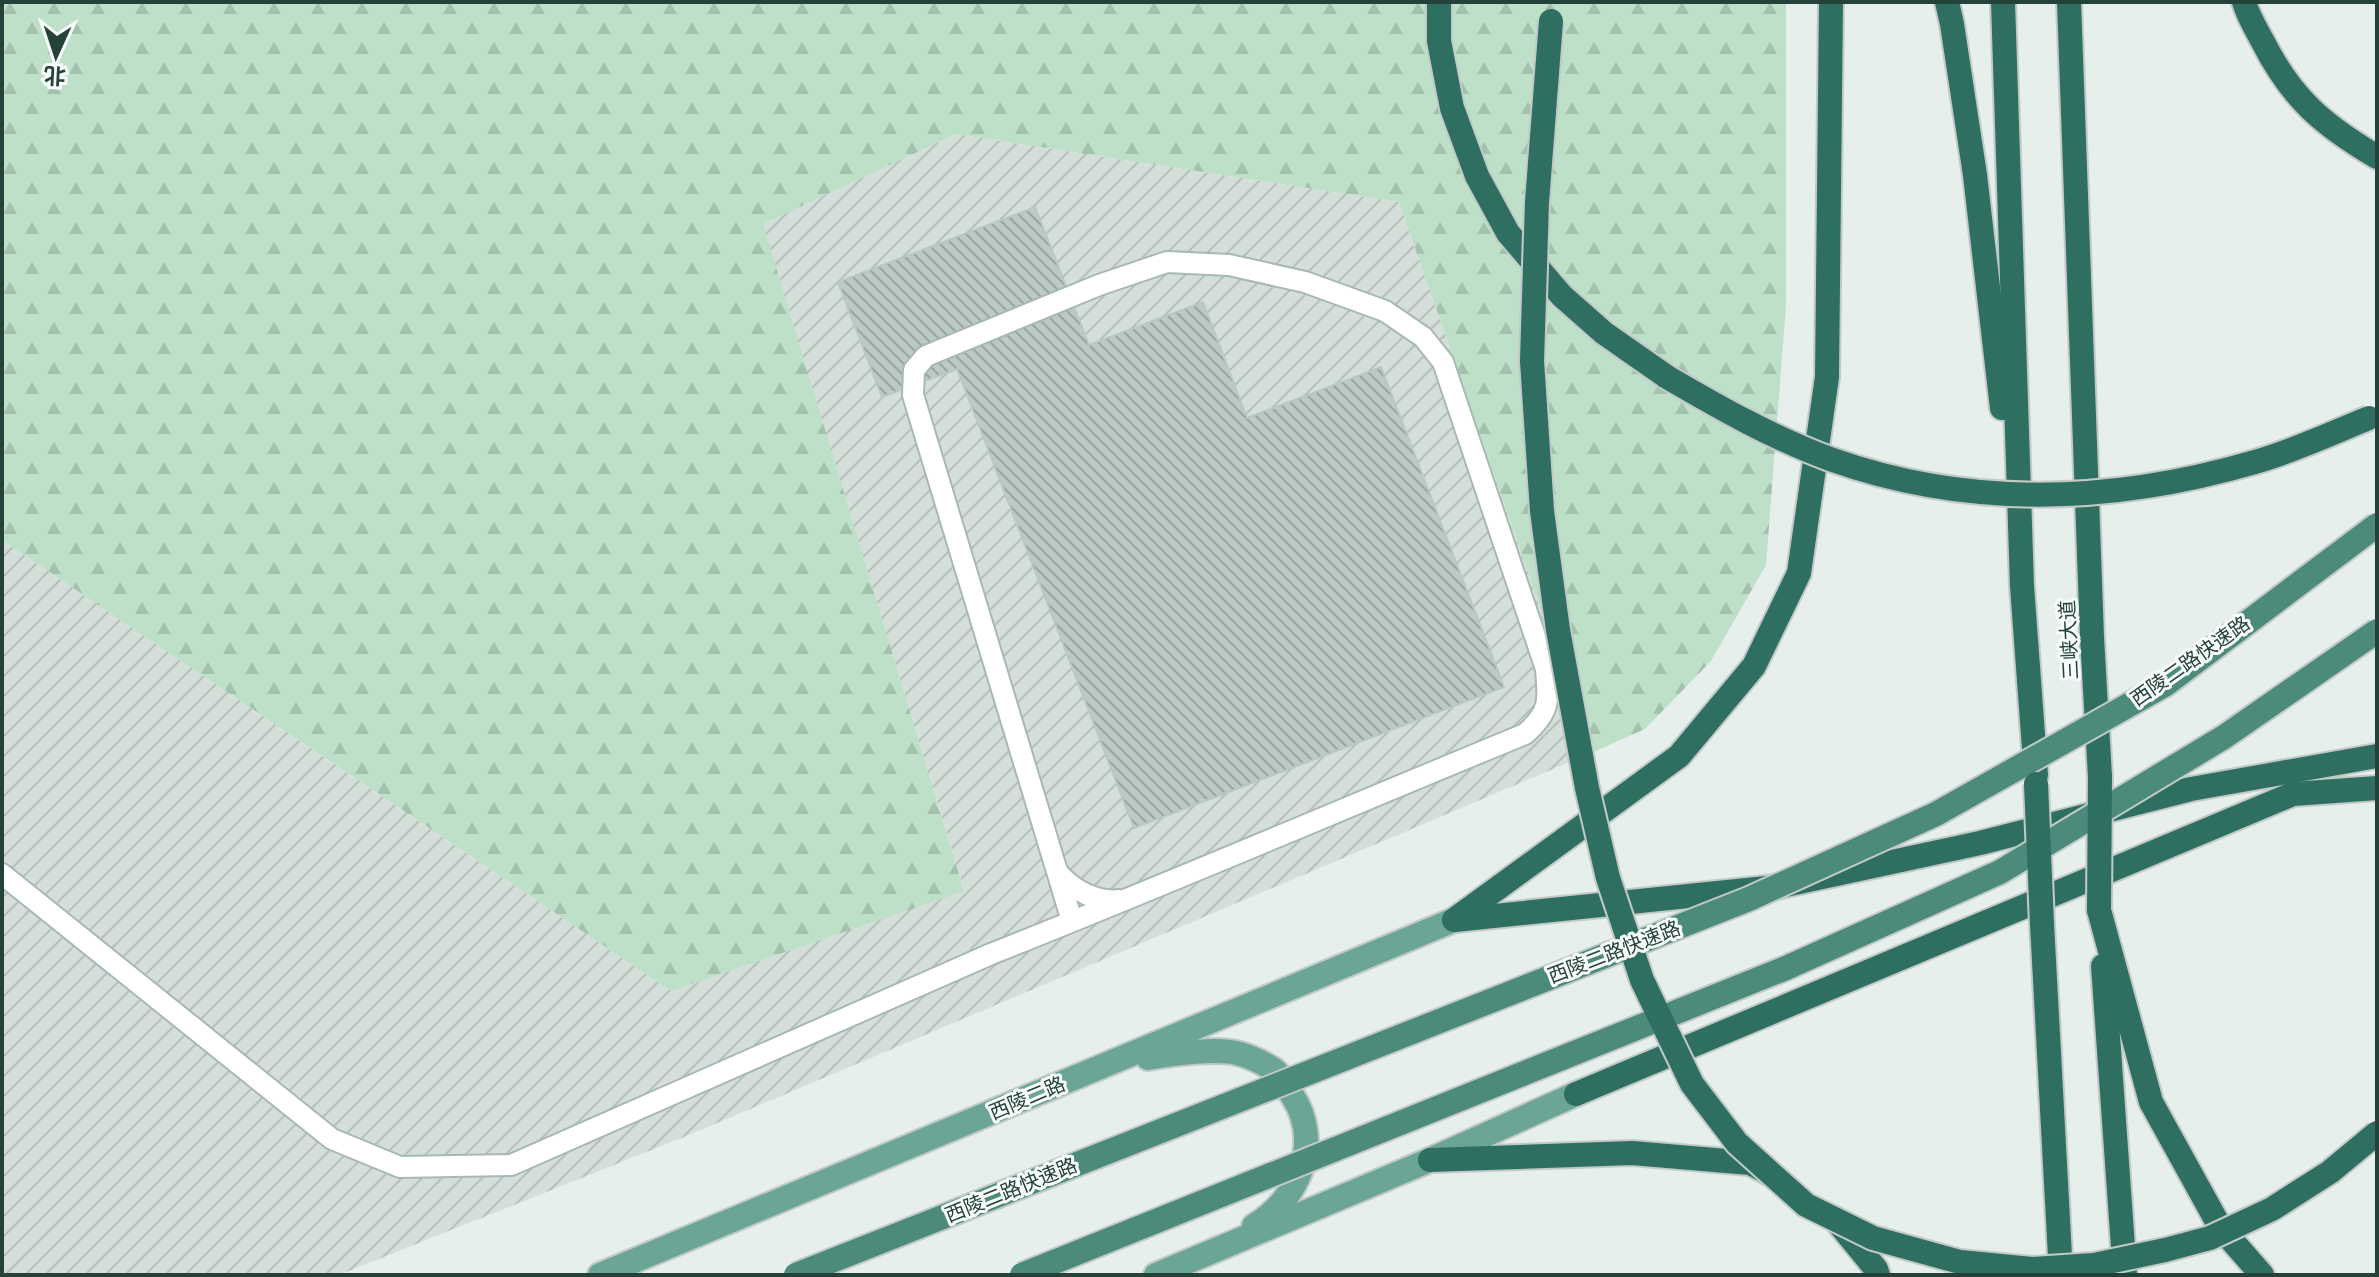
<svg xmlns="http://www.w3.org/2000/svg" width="2379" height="1277" font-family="'PT Sans Narrow','Noto Sans SC',sans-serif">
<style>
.industrial{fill:url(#industrial-furrows)}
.forest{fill:url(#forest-firs)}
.building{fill:url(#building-back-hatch);stroke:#b8c9c2;stroke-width:2}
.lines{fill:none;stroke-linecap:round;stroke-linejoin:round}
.service-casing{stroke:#a8b8b2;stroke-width:24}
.primary-casing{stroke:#c2cac8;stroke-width:28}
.motorway-casing{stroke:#c2cac8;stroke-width:28}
.service{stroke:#fff;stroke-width:20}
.primary{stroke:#6aa596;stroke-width:24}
.motorway{stroke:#2f6f62;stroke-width:24}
.trunk-bridge-casing{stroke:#c2cac8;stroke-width:28;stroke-linecap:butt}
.motorway-bridge-casing{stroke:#c2cac8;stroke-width:28;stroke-linecap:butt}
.trunk-bridge{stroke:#4c8a7c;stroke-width:24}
.motorway-bridge{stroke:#2f6f62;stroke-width:24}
.labels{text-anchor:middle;stroke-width:6;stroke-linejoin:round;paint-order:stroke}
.street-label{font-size:20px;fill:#24423a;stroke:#f7fbf9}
</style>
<defs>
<pattern id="industrial-furrows" width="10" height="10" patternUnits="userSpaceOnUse" patternTransform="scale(2)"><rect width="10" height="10" fill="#d4dfda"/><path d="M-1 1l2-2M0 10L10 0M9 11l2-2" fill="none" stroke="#b6c1bc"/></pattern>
<pattern id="forest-firs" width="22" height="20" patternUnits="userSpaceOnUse" patternTransform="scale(2)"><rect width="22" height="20" fill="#bfe0c8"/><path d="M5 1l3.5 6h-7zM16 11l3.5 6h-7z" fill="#a4c1ad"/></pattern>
<pattern id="building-back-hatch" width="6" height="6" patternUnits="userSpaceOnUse" patternTransform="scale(2)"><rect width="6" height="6" fill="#bbcac4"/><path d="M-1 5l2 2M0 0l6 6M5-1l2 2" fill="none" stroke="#98a6a0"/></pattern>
</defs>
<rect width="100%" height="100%" fill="#e6efeb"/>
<polygon class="industrial" points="956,134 1399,202 1591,753 684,1137 339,1275 2,1275 2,540 671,991 964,890 762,224"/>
<polygon class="forest" points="2,2 1786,2 1786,305 1766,565 1711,661 1645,729 1591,753 1399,202 956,134 763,224 964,891 671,991 2,540"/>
<polygon class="building" points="1035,207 1089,345 1203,302 1247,418 1381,367 1504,687 1134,828 957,369 882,397 838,282"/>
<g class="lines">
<defs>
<g id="service">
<path d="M2 874 332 1139 400 1167 511 1165 991 954C1170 883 1347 807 1525 734 1550 712 1549 701 1546 669L1443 362 1423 337 1385 311 1305 282 1229 265 1167 262 1099 285 926 356 914 370 913 395 1072 921"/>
<path d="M1059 874C1074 890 1096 903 1119 900"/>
</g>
<g id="primary">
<path d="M1148 1058C1171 1054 1220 1047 1240 1054 1251 1057 1265 1064 1274 1070 1281 1075 1287 1087 1292 1095 1323 1142 1299 1199 1254 1226"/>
<polyline points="600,1275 1454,920"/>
<polyline points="1156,1275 1430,1160 1576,1094"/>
</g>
<g id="motorway">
<polyline points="1439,2 1439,41 1452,108 1477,176 1508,233 1562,296 1604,333 1667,377"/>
<polyline points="1947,2 1952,24 1975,175 2002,408"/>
<polyline points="2003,2 2022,586 2036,775"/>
<polyline points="2069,2 2092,637 2100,777"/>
<path d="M2244 2C2248 16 2256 29 2263 42 2292 99 2323 125 2377 157"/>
<polyline points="2099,910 2151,1102 2220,1227 2262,1275"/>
<polyline points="1454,920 1679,756 1754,666 1799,573 1827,377 1831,2"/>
<polyline points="1455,920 1776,887 1980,843 2191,789 2377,756"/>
<polyline points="2042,924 2061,1275"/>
<polyline points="2103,966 2125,1275"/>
<polyline points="1576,1094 2293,794 2377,788"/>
<polyline points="1430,1160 1632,1153 1750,1163 1769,1173"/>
<polyline points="1835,1219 1876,1269 1878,1275"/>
</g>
</defs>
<use href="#service" class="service-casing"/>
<use href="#primary" class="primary-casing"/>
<use href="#motorway" class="motorway-casing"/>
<use href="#service" class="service"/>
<use href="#primary" class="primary"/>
<use href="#motorway" class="motorway"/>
<defs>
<g id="trunk-bridge">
<polyline points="796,1275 1749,899 1936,814 2166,684 2377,525"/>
<polyline points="1022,1275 1786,968 2000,872 2224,737 2377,631"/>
</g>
<g id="motorway-bridge">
<polyline points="1551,21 1537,202 1532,361 1542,511 1558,630 1587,788 1608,878 1642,980 1692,1084 1737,1143 1806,1205 1873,1238 1960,1262 2032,1269 2094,1265 2165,1250 2210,1238 2272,1209 2330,1172 2377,1133"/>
<path d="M1667 377C1720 408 1773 438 1830 459 1970 509 2114 503 2255 462 2294 451 2332 433 2369 418"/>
<polyline points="2036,784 2042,924"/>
<polyline points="2099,910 2100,777"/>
</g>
</defs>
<use href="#trunk-bridge" class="trunk-bridge-casing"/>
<use href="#motorway-bridge" class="motorway-bridge-casing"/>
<use href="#trunk-bridge" class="trunk-bridge"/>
<use href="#motorway-bridge" class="motorway-bridge"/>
</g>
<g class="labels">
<g class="street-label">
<text transform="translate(2069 640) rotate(-93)" y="7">三峡大道</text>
<text transform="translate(2190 661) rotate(-35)" y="7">西陵二路快速路</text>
<text transform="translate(1614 952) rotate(-21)" y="7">西陵二路快速路</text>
<text transform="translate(1027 1098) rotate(-23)" y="7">西陵二路</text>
<text transform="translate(1011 1190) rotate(-22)" y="7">西陵二路快速路</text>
</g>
</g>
<rect width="2379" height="1277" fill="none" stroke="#24423a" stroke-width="8"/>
<g transform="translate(56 56) rotate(183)" stroke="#f7fbf9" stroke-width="6" paint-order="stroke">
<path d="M0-6L14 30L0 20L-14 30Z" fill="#24423a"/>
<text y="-12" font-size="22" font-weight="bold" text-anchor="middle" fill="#24423a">北</text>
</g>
</svg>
